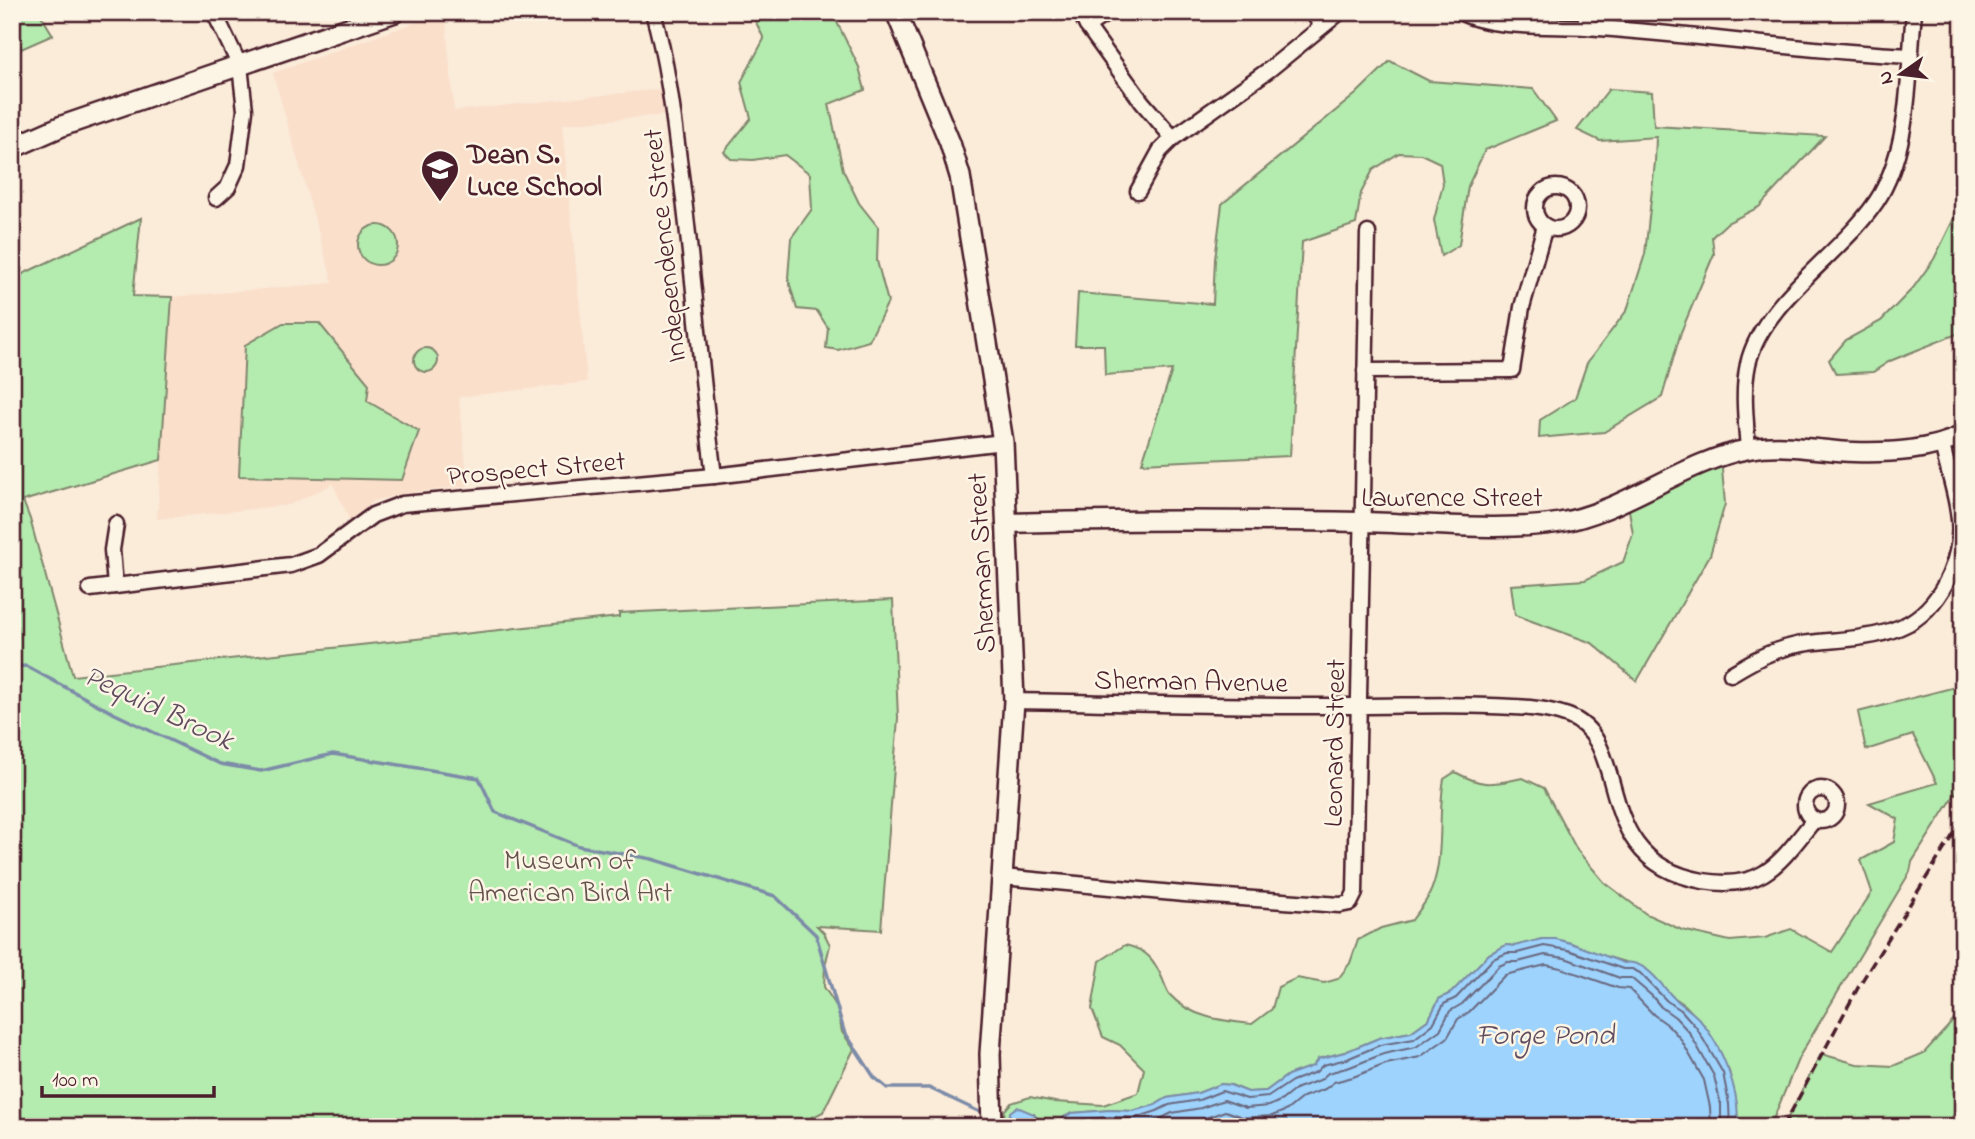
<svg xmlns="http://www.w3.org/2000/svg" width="1975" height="1139" font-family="'Indie Flower',sans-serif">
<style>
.built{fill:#fadfcb}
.green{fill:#b4ebae;stroke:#7f856c;stroke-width:2}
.water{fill:#9dd3fc;stroke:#7c8ba8;stroke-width:2}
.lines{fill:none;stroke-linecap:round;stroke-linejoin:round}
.shore{stroke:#6b677f;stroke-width:2}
.stream{stroke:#7c8ba8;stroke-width:3.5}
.minor-casing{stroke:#4a1f2b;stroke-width:19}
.tertiary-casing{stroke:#4a1f2b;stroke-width:23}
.secondary-casing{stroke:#4a1f2b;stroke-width:24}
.minor{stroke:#fcf5e5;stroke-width:14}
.tertiary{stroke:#fcf5e5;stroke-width:18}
.secondary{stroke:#fcf5e5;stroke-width:19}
.rail{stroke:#4a1f2b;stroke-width:3.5;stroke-dasharray:10 5;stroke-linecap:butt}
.labels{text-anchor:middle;stroke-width:5;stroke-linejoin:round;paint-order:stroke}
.poi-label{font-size:28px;font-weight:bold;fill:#4a1f2b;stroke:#fcf5e5;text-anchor:start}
.street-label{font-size:28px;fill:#4a1f2b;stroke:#fcf5e5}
.park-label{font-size:28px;fill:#64524c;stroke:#fcf5e5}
.water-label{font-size:30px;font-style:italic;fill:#5f4c5f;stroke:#fcf5e5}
</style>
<rect width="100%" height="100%" fill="#fbebd9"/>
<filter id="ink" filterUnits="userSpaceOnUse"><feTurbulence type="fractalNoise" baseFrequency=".0143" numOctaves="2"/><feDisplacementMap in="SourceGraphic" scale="14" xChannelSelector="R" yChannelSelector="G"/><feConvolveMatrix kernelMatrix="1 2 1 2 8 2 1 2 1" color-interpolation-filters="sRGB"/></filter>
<g filter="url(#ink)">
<polygon class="built" points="445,12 454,111 661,89 664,115 562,124 587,382 459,397 468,486 400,494 374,501 350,521 333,484 289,505 157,519 172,297 333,283 273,73"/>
<g class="green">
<polygon points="12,12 39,12 53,35 12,53"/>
<polygon points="751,12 832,12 859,67 865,90 829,104 843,170 859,203 878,227 877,261 888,302 869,341 838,350 826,348 828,328 817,311 797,309 788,278 791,238 812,209 810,174 785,155 753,160 731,159 724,152 751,118 741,82 764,39"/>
<polygon points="1390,61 1429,81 1533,89 1556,121 1485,150 1468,186 1459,245 1441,256 1434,220 1443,184 1440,163 1421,154 1399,153 1373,170 1361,193 1356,224 1302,242 1290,456 1142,463 1172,370 1105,375 1104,345 1075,345 1078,293 1213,304 1215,259 1222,204 1356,94"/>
<polygon points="1609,89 1652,92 1654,126 1825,136 1759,207 1727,223 1712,237 1714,254 1681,332 1662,397 1604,432 1539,438 1540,420 1575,398 1587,363 1627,310 1645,254 1655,162 1656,137 1600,141 1577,130"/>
<polygon points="1963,200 1963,322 1957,334 1890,361 1873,372 1836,374 1829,360 1846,340 1881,321 1913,288 1934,259"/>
<polygon points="141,218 133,296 172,297 161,460 23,501 30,519 73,676 619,617 619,613 893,600 898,718 881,930 817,926 824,933 830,945 825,966 824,987 837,1007 842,1032 854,1049 823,1112 793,1127 12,1127 12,279"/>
<circle cx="378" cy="245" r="20"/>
<polygon points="283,323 319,323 369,384 367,401 419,431 402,480 239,476 245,345"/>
<circle cx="426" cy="360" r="12"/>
<polygon points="1721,457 1725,504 1710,555 1637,681 1592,643 1515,615 1511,585 1585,580 1623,562 1633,534 1627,498"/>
<path d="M1963 685V782L1912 862 1910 872 1799 1057 1770 1127H1737L1736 1103 1729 1071 1702 1023 1685 1005 1672 996 1645 968 1584 950 1571 943 1542 939 1515 946 1506 945 1489 954 1451 993 1439 999 1429 1019 1411 1032 1379 1038 1345 1052 1318 1059 1313 1066 1288 1075 1266 1091 1248 1092 1231 1085 1221 1084 1198 1093 1167 1098 1155 1105 1133 1111 1110 1110 1072 1113 1064 1117 1055 1127H1042L1034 1114 1008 1121 1009 1127H1006L1004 1111 1011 1103 1030 1097 1055 1102 1103 1105 1138 1093 1144 1069 1120 1045 1103 1037 1092 1009 1100 961 1125 945C1147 950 1154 959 1163 980 1165 985 1167 991 1170 995 1191 1018 1223 1021 1252 1024L1272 1009 1278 987 1297 978 1324 983 1338 979 1350 963 1358 940 1381 928 1412 920C1417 913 1424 905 1428 897 1446 864 1437 815 1444 779L1455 772C1485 788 1491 784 1523 778L1544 788 1577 850 1604 882 1646 914 1682 930 1730 941 1765 938 1791 929 1832 952 1872 892 1861 860 1894 842 1898 819 1869 803 1937 783 1913 735 1866 750 1858 712Z"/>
<polygon points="1963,1010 1963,1104 1944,1127 1783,1127 1821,1054 1857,1064 1893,1066 1924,1053"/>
</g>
<g class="water">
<path d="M1542 939H1556L1571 943 1624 963C1644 959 1659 982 1671 995 1680 1004 1691 1010 1700 1020 1721 1045 1742 1093 1737 1127H1055L1064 1117 1072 1113 1110 1110 1133 1111 1155 1105 1167 1098 1198 1093 1221 1084 1230 1085 1248 1092 1266 1091 1288 1075 1313 1066 1318 1059 1345 1052 1379 1038 1411 1032 1429 1019 1439 999 1451 993 1489 954 1506 945 1515 946Z"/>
<polygon points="1017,1107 1034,1114 1043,1127 1009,1127 1010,1112"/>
</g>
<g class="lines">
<g class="shore">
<polyline points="1065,1127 1074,1120 1110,1117 1135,1118 1157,1111 1169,1105 1199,1100 1222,1091 1247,1099 1268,1097 1292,1081 1316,1072 1323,1065 1347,1059 1380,1045 1414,1039 1433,1024 1444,1004 1456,998 1493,959 1507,953 1517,953 1544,946 1568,950 1623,969 1632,969 1640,973 1667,1001 1681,1010 1696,1027 1723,1073 1729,1104 1730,1127"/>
<polyline points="1135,1127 1160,1119 1172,1113 1201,1108 1224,1100 1246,1108 1269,1106 1282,1100 1297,1088 1320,1080 1328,1073 1350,1067 1383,1054 1416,1047 1440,1030 1450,1011 1462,1004 1499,966 1508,962 1518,962 1545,955 1565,958 1620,978 1631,978 1652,996 1661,1007 1675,1017 1689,1032 1714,1076 1721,1105 1721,1127"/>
<polyline points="1169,1127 1176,1123 1203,1119 1225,1111 1245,1118 1272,1116 1287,1110 1303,1097 1325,1089 1334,1082 1353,1077 1386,1064 1420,1057 1447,1038 1458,1019 1469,1012 1505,975 1546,965 1561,968 1618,988 1629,989 1654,1015 1668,1025 1680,1038 1704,1080 1710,1107 1711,1127"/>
</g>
<g class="stream">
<polyline points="12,667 26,666 113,713 220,764 261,771 333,754 479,778 495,812 579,846 652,859 775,896 816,935 844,1031 874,1077 887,1088 929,1088 984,1114"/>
<polyline points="1036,1124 1055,1127"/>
</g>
<defs>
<g id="minor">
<polyline points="214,12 240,66 245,110 238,165 228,187 216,198"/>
<path d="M653 12C668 65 674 120 681 175 694 275 701 376 714 476"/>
<polyline points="1080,12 1087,26 1142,102 1173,138"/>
<polyline points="1312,12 1322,26"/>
<path d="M1460 12C1490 29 1551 25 1586 27 1694 34 1801 51 1910 56"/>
<polyline points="1087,26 1109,12"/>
<polyline points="1586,27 1586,12"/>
<circle cx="1556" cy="208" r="21"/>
<polyline points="1138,191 1160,151 1173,138 1270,69 1340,12"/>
<polyline points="1365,371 1512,370 1522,307 1545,226"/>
<path d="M1748 449C1746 421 1742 392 1748 364 1763 298 1848 251 1881 194 1911 140 1908 72 1914 12"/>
<polyline points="115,586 112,550 116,524"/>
<polyline points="90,589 291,565 319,555 373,515 402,504 714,476 1003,442"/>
<path d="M1731 674C1746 665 1762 655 1779 650 1806 640 1835 642 1863 637 1878 635 1896 630 1909 623 1945 602 1965 552 1958 512 1955 490 1947 467 1942 445"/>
<path d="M1014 701C1129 703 1243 707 1358 706 1402 706 1446 704 1490 706 1517 707 1543 707 1568 716 1635 741 1586 861 1703 881 1764 891 1779 863 1814 820"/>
<circle cx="1821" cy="805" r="16"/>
<path d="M1003 877 1184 894 1340 905 1350 903 1355 893C1361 673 1363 453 1368 233"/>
</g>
<path id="tertiary" d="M1007 523C1125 519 1243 520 1361 522 1423 523 1497 532 1557 523 1623 513 1683 461 1749 449 1784 442 1819 451 1854 452 1891 453 1930 451 1963 435"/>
<g id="secondary">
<polyline points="896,12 950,143 960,176 1003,442 1014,701 990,1054 992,1127"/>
<polyline points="12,148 62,126 395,12"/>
</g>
</defs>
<use href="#minor" class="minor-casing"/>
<use href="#tertiary" class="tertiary-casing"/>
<use href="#secondary" class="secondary-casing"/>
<use href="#minor" class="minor"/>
<use href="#tertiary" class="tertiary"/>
<use href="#secondary" class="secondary"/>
<polyline class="rail" points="1783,1127 1860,984 1963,819"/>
</g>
</g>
<defs>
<symbol id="school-pin" viewBox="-11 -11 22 30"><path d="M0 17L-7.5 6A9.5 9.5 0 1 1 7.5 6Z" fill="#4a1f2b" stroke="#fcf5e5"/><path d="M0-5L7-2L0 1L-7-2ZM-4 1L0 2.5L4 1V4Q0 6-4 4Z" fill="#fff"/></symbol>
</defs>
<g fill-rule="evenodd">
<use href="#school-pin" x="418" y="147" width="44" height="60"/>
</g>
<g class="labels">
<g class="poi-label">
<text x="467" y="163">Dean S.<tspan x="467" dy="32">Luce School</tspan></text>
</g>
<g class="street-label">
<text transform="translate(663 246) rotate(-96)" y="10">Independence Street</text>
<text transform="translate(536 467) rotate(-5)" y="10">Prospect Street</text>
<text x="1452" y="506">Lawrence Street</text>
<text transform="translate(980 563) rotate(-93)" y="10">Sherman Street</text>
<text transform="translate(1191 680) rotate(1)" y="10">Sherman Avenue</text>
<text transform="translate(1333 743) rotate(-89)" y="10">Leonard Street</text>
</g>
<g class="park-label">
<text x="570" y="869">Museum of<tspan x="570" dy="32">American Bird Art</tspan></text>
</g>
<g class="water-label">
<text transform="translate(159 707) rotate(25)" y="10">Pequid Brook</text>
<text x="1545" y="1044">Forge Pond</text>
</g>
</g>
<rect width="1975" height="1139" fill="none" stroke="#fcf5e5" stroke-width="42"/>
<rect x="21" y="21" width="1933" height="1097" fill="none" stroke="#4a1f2b" stroke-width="2.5" filter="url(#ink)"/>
<g transform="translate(1901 74) rotate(256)" stroke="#fcf5e5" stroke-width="5" paint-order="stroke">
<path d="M0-5L12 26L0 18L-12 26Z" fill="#4a1f2b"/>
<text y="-10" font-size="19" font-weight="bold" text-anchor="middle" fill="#4a1f2b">N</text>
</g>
<path d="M42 1086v10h172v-10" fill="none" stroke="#4a1f2b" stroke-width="3.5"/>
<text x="52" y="1086" font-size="21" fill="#4a1f2b" stroke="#fcf5e5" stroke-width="5" paint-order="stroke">100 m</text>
</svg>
